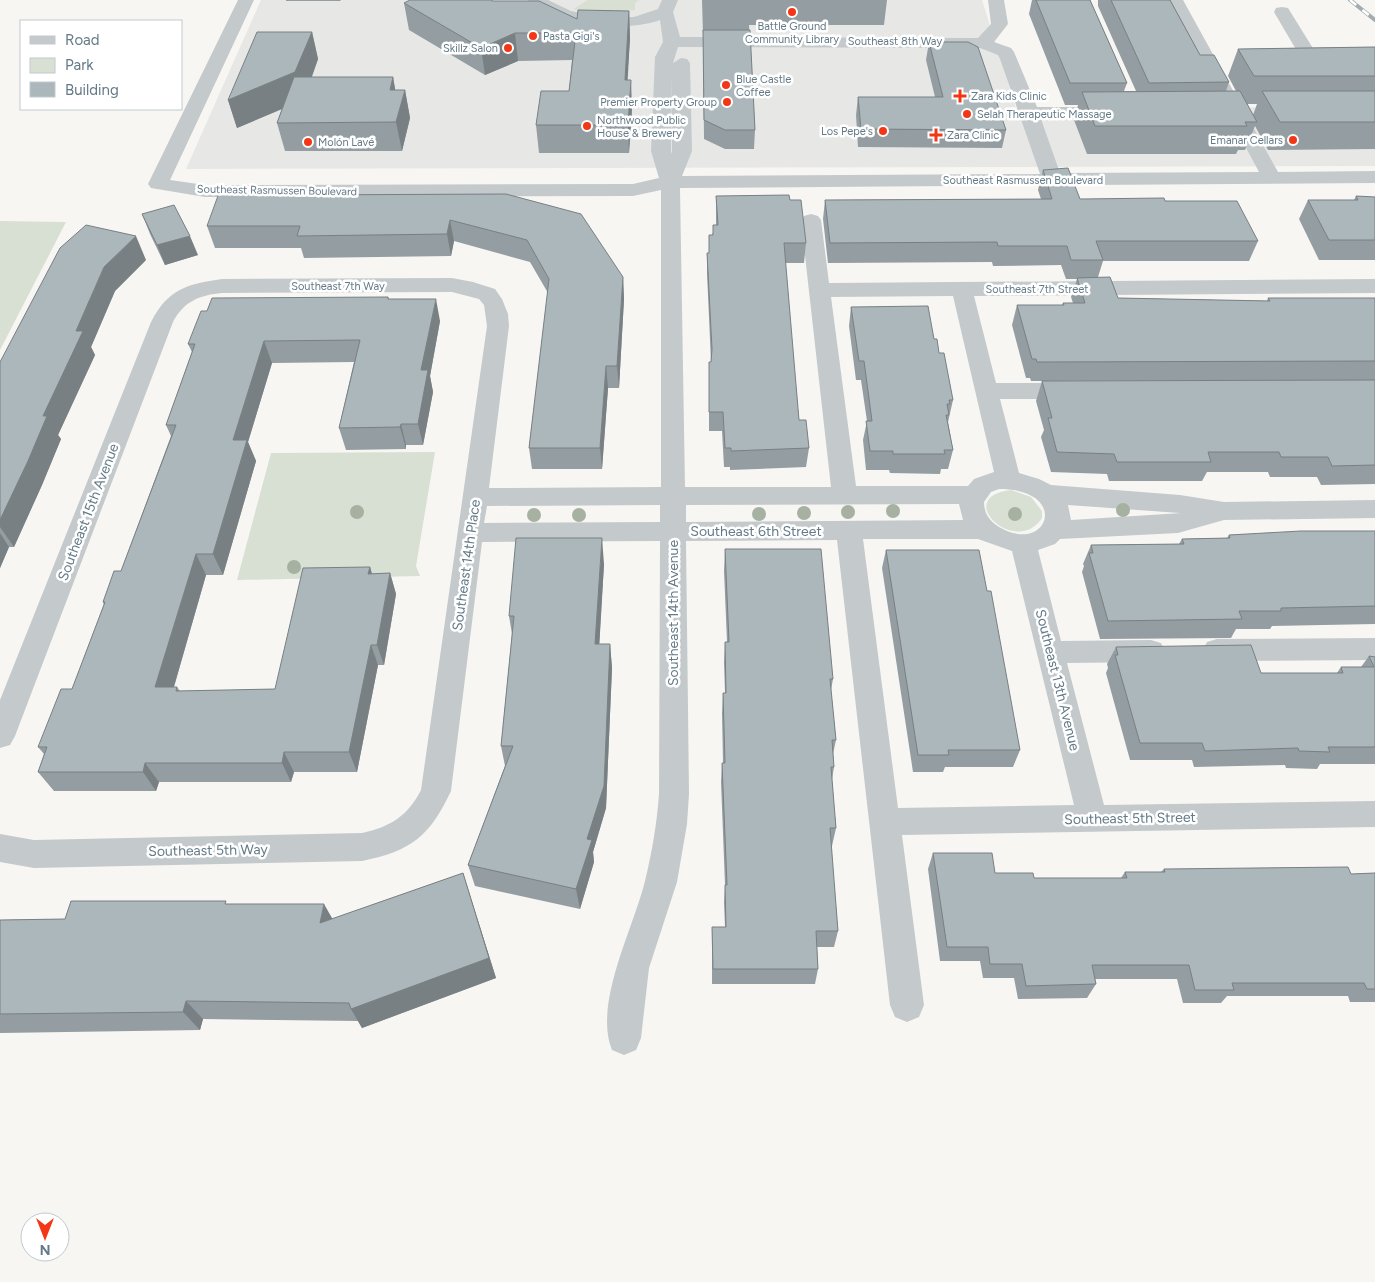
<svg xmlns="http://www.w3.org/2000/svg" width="1375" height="1282" font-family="Figtree,sans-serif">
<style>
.built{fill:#e7e8e6}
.green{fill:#d8dfd3}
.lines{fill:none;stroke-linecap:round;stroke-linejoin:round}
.minor{fill:#c4c9cc;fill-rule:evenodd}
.rail-casing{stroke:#a4acb1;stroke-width:4}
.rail{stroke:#fff;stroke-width:2.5;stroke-dasharray:8;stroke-linecap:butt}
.tree{fill:#a7b1a1}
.wall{fill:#949da1;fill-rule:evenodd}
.shaded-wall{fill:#788083}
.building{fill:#acb7bb;stroke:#788083}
.poi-dot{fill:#f33616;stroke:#fff;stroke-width:2}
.labels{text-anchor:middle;stroke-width:5;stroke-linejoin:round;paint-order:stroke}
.far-poi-label{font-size:11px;fill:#637a87;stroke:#fff;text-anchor:start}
.far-street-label{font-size:11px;fill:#637a87;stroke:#fff}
.street-label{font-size:14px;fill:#637a87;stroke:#fff}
</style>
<rect width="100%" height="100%" fill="#f7f6f3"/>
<polygon class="built" points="261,0 982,0 1016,108 1375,107 1375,166 186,169"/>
<g class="green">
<path d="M588 0H639L635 3V10C615 13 593 14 573 9Z"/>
<polygon points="0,221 66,222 0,350"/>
<polygon points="435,452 416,566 420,576 237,580 271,453"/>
<path d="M1011 490 1031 497 1042 511V518C1016 558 951 497 1011 490Z"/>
</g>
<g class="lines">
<g class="minor">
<path d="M238 0H254L170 180 205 185 633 184 659 178 651 151 655 57 663 42 660 20C630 32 547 28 528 0H548L571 11 599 17H634L658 9 662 0H678L673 12 680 37 978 38 991 24 988 0H1004L1008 24 994 42 1011 48 1014 52 1037 107H1114L1120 109 1123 113 1120 117 1114 119H1041L1060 173 1259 172 1167 0H1183L1278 172 1375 171V183L680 188 685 487H831L801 220 804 216 811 214 818 216 821 220 829 283 1375 279V293L974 296 996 383H1076L1084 385 1088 391 1084 397 1076 399H1000L1019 473 1039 479 1051 485 1180 495 1224 502 1375 500V518L1224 520 1178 533 1060 539 1055 544 1038 550 1061 641 1151 640 1161 643 1165 651 1161 659 1151 662 1067 663 1104 805 1375 801V827L902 835 924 1005 919 1017 907 1022 895 1017 890 1005 837 540 686 541 689 794 687 824 677 882 649 968 641 1038 636 1050 624 1055 612 1050C593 1004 634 927 645 881 652 852 657 823 659 794L660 541 482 542 451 791C430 836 411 851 362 861L34 868 0 862V834L34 840 362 833C390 827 408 816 421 790L487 326 484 305 479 299 452 292 222 293C200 295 184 301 173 322L15 736 10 745 0 748V700L151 322C168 289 187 284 222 279L452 278 473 282 495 289 502 299 508 314 509 326 489 488 661 487V190L633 196 205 197 151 188 148 184ZM678 47 980 48 998 55 1000 59 1040 174 682 176 692 151 690 63 687 59 681 58 673 63ZM672 75V151L671 154V151ZM953 296 994 472 974 479 968 486H856L831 297ZM999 489C1073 489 1047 559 996 525 988 519 984 512 984 502L991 492ZM959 504 963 520 686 522V505ZM660 505V522L484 523 487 506ZM1068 505 1180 513H1182L1071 520ZM863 539H978L1012 551 1074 805 898 808Z"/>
<polygon points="1282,7 1288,8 1319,58 1311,68 1286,71 1280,70 1277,66 1280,62 1301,58 1274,12 1276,8"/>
<polygon points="1375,638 1375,660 1217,661 1207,658 1203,650 1207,642 1217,639"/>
</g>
<defs>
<polyline id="rail" points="1350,0 1375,20"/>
</defs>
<use href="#rail" class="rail-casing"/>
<use href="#rail" class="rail"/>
</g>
<g class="tree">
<circle cx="1123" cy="510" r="7"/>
<circle cx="893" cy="511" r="7"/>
<circle cx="357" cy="512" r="7"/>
<circle cx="848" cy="512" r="7"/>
<circle cx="804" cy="513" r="7"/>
<circle cx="759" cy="514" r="7"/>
<circle cx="1015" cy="514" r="7"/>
<circle cx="534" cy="515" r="7"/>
<circle cx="579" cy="515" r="7"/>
<circle cx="294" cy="567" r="7"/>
</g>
<g class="wall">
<polygon points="286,0 341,0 340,1 286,1"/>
<polygon points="702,0 887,0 884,25 749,25 755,130 754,149 725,149 704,139 703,35"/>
<path d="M1032 0H1090L1127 83 1124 91H1136L1098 6V0H1170L1200 55 1229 82 1226 91H1236L1228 76 1238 49 1375 47V149L1268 150 1255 126 1245 150H1238L1236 154H1087L1074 120 1078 105H1065L1029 14ZM1247 104H1257L1253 115Z"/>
<polygon points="500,1 577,19 629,11 630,38 627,80 632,108 629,153 539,153 536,125 569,91 572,60 518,61 485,75 409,30 404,3"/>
<polygon points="312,32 318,59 312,77 393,77 395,90 405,90 410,118 402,151 285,151 277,123 282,109 237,128 228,100"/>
<polygon points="929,42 1006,130 1002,148 858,147 856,115 858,97 935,97 926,60"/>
<polygon points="1043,170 1080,199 1165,201 1258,241 1249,261 1103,261 1098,277 1118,298 1267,301 1268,298 1375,298 1375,380 1031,381 1030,378 1026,378 1012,325 1017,305 1062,305 1063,303 1073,303 1071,297 1077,279 1066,279 1061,265 993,266 992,262 828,263 823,219 825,200 1041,199 1038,190"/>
<polygon points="293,192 294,195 506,194 623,277 624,299 619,388 608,388 602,469 532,469 529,448 548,293 530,262 454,241 451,256 304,258 301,248 215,248 207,226"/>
<polygon points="716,196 790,200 806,243 804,263 785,263 799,420 809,448 806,467 730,470 730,467 724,467 722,431 709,431 709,362 711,362 707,273 707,253 709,253 709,235 712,235 716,225"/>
<polygon points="1356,196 1375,197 1375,260 1319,260 1299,219 1308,200 1354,200"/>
<polygon points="142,214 198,255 165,265 150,234"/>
<polygon points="146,260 115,291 91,347 95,355 58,435 61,439 42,485 14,547 9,547 0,568 0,362"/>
<polygon points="388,297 389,299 440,321 430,376 433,392 423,445 406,445 406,449 346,450 339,428 354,362 272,363 248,442 256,461 223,575 206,575 174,687 177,687 180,691 275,689 370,567 372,574 390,573 396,594 384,665 378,665 357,772 294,772 291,782 159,782 156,791 54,791 38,772 44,754 38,747 72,689 104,605 103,602 121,571 171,436 166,425 192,352 188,344 207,311"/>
<polygon points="851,307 934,339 953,400 948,422 953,450 948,469 941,469 940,474 890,473 889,470 866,470 863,440 867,421 861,380 856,380 849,326"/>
<polygon points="1375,380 1375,484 1321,485 1317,477 1270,477 1268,472 1207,472 1202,481 1109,481 1107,474 1051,472 1041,437 1044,430 1036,401 1042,381"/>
<polygon points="1375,531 1375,624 1272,626 1270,629 1236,629 1231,638 1100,639 1082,572 1084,566 1083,564 1091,545 1179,544 1182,539 1227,538 1229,535"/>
<polygon points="725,549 833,679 831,690 836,740 833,754 834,767 832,780 836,828 832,846 831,846 838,931 834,947 817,947 818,969 815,984 712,984 712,927 725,927 724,902 725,885 721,782 722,763 723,763 722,713 723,693 725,693 724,662 725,642 727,642 724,571"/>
<polygon points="886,550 987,591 1020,750 1013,767 945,767 943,772 913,772 882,568"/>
<polygon points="604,564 599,644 610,644 612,668 606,808 593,852 594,862 580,909 475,886 468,865 505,766 501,746 512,634 509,616"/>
<polygon points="1116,647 1261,673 1337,673 1341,667 1361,667 1369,656 1375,657 1375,764 1320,764 1317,769 1286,768 1285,765 1194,767 1192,760 1130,760 1106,673 1108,668 1107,664"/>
<polygon points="933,853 995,873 1034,878 1121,878 1125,872 1161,872 1164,869 1351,874 1375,873 1375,1002 1350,1002 1348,996 1227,996 1221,1003 1183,1003 1177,979 1095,979 1096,984 1087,998 1018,999 1014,978 983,978 980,961 940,961 928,869"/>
<polygon points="463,873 496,978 362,1028 358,1021 203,1019 200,1030 0,1033 0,920 65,919 229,904 332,919"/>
</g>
<g class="shaded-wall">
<polygon points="629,11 630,38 626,108 625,80"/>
<polygon points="312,32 318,59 303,100 237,128 228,100"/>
<polygon points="515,33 518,61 485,75 481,48"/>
<polygon points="393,77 398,105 390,90"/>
<polygon points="631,80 632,108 629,153 628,125"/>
<polygon points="405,90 410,118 402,151 396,122"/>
<polygon points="450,220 454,241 451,256 447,234"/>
<polygon points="136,236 146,260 115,291 91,347 95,355 58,435 61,439 42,485 14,547 0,527 0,520 43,416 76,331 104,267"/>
<polygon points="190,236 198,255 165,265 157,245"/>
<polygon points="623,277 624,299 619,388 617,366"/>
<polygon points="436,299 440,321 430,376 433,392 423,445 418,424 421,370"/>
<polygon points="264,341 272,363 248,442 256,461 223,575 213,554 233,440"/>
<polygon points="606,366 608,388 602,469 600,448"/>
<polygon points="401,424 406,445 406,449 400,427"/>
<polygon points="0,533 9,547 0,568"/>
<polygon points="602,538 604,564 598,668 595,644"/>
<polygon points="196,554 206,575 168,707 155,687"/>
<polygon points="370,567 376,588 368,574"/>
<polygon points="390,573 396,594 384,665 377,645"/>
<polygon points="610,644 612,668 606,808 593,852 594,862 580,909 576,889"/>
<polygon points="371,645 378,665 357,772 349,752"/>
<polygon points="284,752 294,772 291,782 282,763"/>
<polygon points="145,763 159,782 156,791 143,772"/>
<polygon points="463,873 496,978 362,1028 351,1009"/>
<polygon points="324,904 336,925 320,923"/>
<polygon points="186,1001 203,1019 200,1030 183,1012"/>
</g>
<g class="building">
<polygon points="410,0 492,0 492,1 539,1 577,19 578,10 629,11 625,80 631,80 628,125 536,125 541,91 569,91 576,33 515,33 481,48 404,3"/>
<polygon points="1036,0 1090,0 1127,83 1070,83"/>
<polygon points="1111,0 1170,0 1200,55 1214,55 1229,82 1149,83"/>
<polygon points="703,30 750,30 755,130 725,130 704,120"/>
<polygon points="257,32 312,32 295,72 228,100"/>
<polygon points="929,42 968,42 978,47 1006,130 861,129 858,97 943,97"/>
<polygon points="1375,47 1375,76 1254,76 1238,49"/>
<polygon points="294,77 393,77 390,90 405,90 396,122 277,123"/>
<polygon points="1240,91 1257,122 1245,122 1247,126 1095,126 1082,92"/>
<polygon points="1262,91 1375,91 1375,122 1280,122"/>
<polygon points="1068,168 1080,199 1164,198 1165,201 1237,201 1258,241 1096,241 1103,260 1071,260 1067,246 998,246 997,242 830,243 825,200 1052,199 1043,170"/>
<polygon points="293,192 292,195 506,194 581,214 623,277 617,366 606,366 600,448 529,448 549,279 527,240 450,220 447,234 297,236 300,226 207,226 219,193"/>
<polygon points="789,195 790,200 801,200 806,243 784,243 799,420 806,420 809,448 731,451 731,448 725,448 723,412 709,412 709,362 711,362 712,349 707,253 709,253 709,235 713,235 713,225 718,225 716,196"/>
<polygon points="1356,196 1375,197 1375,240 1329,240 1308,200 1358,200"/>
<polygon points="174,205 190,236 157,245 142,214"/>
<polygon points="86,225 136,236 104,267 76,331 83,331 43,416 47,416 28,461 0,520 0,362 60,248"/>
<polygon points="1110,277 1118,298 1270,301 1268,298 1375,298 1375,361 1037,362 1036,359 1032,359 1017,305 1064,305 1063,303 1085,303 1077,278"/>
<polygon points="388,297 388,299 436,299 421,370 428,370 418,424 401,424 400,427 339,428 360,340 264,341 233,440 247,440 213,554 196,554 155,687 177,687 176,691 275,689 303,568 370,567 368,574 390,573 377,645 371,645 349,752 284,752 282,763 145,763 143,772 38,772 47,747 38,747 61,689 72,689 105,602 103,602 114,571 121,571 176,425 166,425 195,344 188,344 201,311 207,311 212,298"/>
<polygon points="928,306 934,339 937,339 939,353 944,353 953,400 949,400 950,404 947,404 949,415 946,415 953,450 944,450 945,454 893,454 893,451 870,451 866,421 872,421 864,361 859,361 851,307"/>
<polygon points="1375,380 1375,465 1332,466 1328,457 1281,457 1279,452 1208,452 1211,462 1117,462 1114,454 1057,452 1048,418 1052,418 1042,381"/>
<polygon points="1301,531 1375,531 1375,606 1281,608 1281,611 1239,611 1242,619 1108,621 1089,553 1093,553 1091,545 1184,544 1182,539 1230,538 1229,535"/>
<polygon points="516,538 602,538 595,644 610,644 604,786 587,839 592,840 576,889 468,865 513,746 501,746 514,616 509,616"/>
<polygon points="725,549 821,549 833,679 830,679 836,740 832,740 834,767 831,767 836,828 830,828 838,931 816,931 818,969 713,969 712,927 726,927 725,885 727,885 722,763 725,763 723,693 726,693 725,642 729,642"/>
<polygon points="886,550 979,550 987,591 991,591 1020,750 948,750 949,755 918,755"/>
<polygon points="1251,645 1261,673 1343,673 1341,667 1374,667 1369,656 1375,657 1375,747 1328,747 1330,752 1299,751 1298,748 1205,751 1202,743 1140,743 1115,655 1118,655 1116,647"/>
<polygon points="933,853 992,853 995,873 1033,873 1034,878 1127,878 1125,872 1165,872 1164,869 1348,867 1351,874 1375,873 1375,989 1367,989 1364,983 1232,983 1234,990 1195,990 1189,965 1092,965 1096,984 1026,986 1022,964 990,964 988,947 947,947"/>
<polygon points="463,873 489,958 351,1009 349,1003 186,1001 183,1012 0,1014 0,920 65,919 71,901 226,901 225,904 324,904 320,923"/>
</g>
<g class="poi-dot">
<circle cx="792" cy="12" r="5"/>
<circle cx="533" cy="36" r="5"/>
<circle cx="508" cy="48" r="5"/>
<circle cx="726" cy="85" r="5"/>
<path d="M957.5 88.5h5v5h5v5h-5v5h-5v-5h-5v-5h5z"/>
<circle cx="727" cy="102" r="5"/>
<circle cx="967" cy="114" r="5"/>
<circle cx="587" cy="126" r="5"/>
<circle cx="883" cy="131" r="5"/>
<path d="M933.5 127.5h5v5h5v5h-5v5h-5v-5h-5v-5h5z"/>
<circle cx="1293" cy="140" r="5"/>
<circle cx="308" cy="142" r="5"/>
</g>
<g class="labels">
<g class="far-poi-label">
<text x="792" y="30" text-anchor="middle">Battle Ground<tspan x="792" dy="13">Community Library</tspan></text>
<text x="543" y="40">Pasta Gigi's</text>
<text x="498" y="52" text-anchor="end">Skillz Salon</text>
<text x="736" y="83">Blue Castle<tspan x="736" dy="13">Coffee</tspan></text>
<text x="971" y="100">Zara Kids Clinic</text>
<text x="717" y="106" text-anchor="end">Premier Property Group</text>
<text x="977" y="118">Selah Therapeutic Massage</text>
<text x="597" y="124">Northwood Public<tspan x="597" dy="13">House &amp; Brewery</tspan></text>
<text x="873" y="135" text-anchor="end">Los Pepe's</text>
<text x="947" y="139">Zara Clinic</text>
<text x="1283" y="144" text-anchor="end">Emanar Cellars</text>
<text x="318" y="146">Molón Lavé</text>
</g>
<g class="far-street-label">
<text x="895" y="45">Southeast 8th Way</text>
<text x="1023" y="184">Southeast Rasmussen Boulevard</text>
<text transform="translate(277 190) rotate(1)" y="4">Southeast Rasmussen Boulevard</text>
<text x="338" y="290">Southeast 7th Way</text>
<text x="1037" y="293">Southeast 7th Street</text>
</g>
<g class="street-label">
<text transform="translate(88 512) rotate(-69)" y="5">Southeast 15th Avenue</text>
<text x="756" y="536">Southeast 6th Street</text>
<text transform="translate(466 565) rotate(-82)" y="5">Southeast 14th Place</text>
<text transform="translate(673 613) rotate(-90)" y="5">Southeast 14th Avenue</text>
<text transform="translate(1058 680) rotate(76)" y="5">Southeast 13th Avenue</text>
<text transform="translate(1130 818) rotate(-1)" y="5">Southeast 5th Street</text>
<text transform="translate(208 850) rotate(-1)" y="5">Southeast 5th Way</text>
</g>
</g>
<rect x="20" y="20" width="162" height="90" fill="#ffffff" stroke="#c1cacf"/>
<rect x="30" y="36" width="25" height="8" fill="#c4c9cc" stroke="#c1cacf"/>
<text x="65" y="45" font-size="15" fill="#637a87">Road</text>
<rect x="30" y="58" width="25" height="15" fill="#d8dfd3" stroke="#c1cacf"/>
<text x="65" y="70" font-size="15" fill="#637a87">Park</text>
<rect x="30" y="82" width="25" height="15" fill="#acb7bb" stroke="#c1cacf"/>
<text x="65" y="95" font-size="15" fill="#637a87">Building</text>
<g transform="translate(45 1237) rotate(180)"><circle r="24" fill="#ffffff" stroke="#c1cacf"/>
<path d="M0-4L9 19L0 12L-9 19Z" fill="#f33616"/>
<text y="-8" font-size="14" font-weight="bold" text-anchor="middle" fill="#637a87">N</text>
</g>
</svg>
